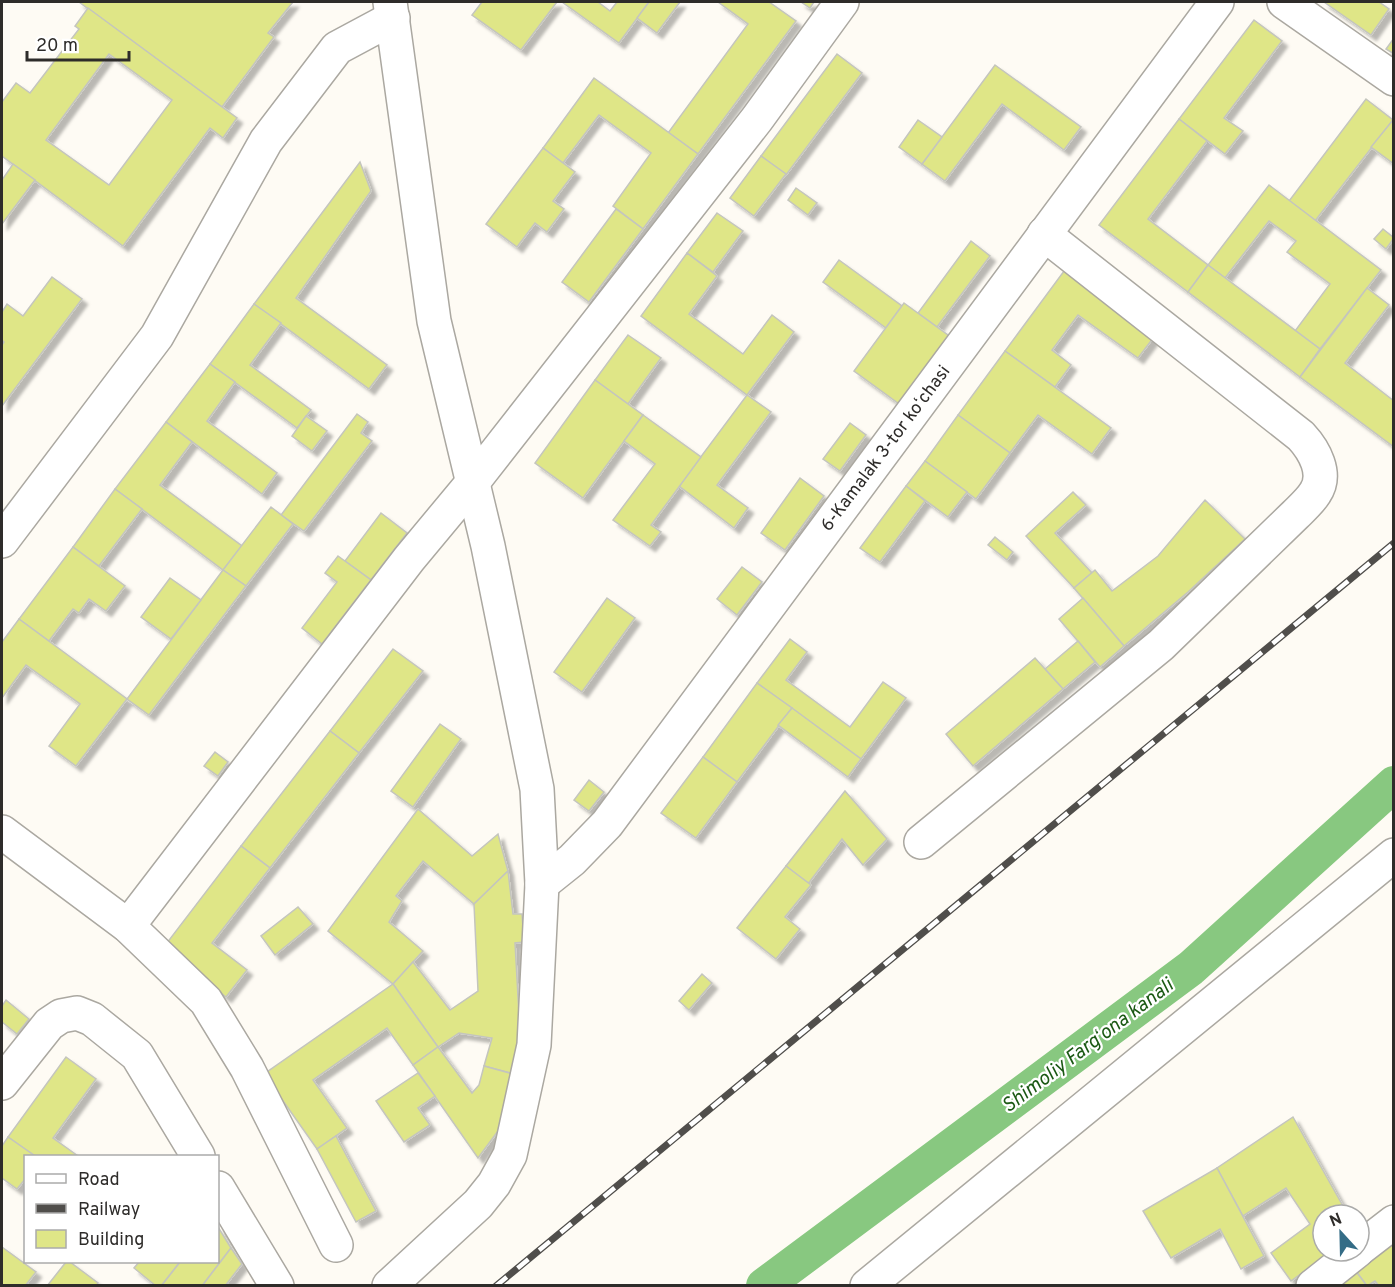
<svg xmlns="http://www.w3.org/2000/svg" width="1395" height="1287" font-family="Overpass,sans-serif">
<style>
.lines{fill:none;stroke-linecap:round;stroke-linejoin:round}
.canal{stroke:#88c880;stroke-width:36}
.building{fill:#dfe687;stroke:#c4c5be;stroke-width:1.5;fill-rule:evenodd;filter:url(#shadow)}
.minor-casing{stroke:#aba8a1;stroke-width:36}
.minor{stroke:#fff;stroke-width:33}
.rail-casing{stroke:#504e4b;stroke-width:7}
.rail{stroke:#fff;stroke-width:4.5;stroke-dasharray:14;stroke-linecap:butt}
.labels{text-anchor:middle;stroke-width:4.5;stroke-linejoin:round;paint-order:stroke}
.street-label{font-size:18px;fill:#2e2c2a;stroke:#fff}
.water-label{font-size:20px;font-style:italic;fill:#1b5914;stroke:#fff}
</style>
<defs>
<filter id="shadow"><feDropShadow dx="5.5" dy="5.5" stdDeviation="1.5" flood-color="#0004"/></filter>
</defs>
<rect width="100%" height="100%" fill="#fefbf4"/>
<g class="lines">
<polyline class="canal" points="764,1286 1191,968 1394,784"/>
</g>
<g class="building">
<polygon points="79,2 293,2 268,33 274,37 222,107"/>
<polygon points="482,2 557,2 521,50 472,15"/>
<polygon points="562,2 598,2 610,11 617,2 649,2 619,43"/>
<polygon points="649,2 680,2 657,33 637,18"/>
<polygon points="718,2 769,2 796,21 698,154 668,133 748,24"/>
<polygon points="801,2 814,2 810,8"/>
<polygon points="1324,2 1379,2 1389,9 1371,35"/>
<path d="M88 8 237 118 223 138 210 128 123 246 2 156V102L16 83 30 93 79 29 75 26ZM109 54 172 100 109 185 46 140Z"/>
<polygon points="1254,20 1282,41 1224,118 1243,131 1225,154 1179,119"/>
<polygon points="1394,38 1394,54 1386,49"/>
<polygon points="837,54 862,73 786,175 761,156"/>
<polygon points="995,65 1081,127 1064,150 1002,104 945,181 922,164"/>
<polygon points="594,78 698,154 643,229 613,206 651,153 599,115 563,163 543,148"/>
<polygon points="1366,99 1393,120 1315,221 1289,201"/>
<polygon points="1179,119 1207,141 1148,219 1208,265 1188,292 1099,225"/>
<polygon points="918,120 942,137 922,164 899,147"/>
<polygon points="1393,120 1394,120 1394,164 1371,147"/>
<polygon points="543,148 575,172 553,201 564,209 547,232 535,223 517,247 486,224"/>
<polygon points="761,156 786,174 754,216 730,198"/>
<polygon points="360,162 371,191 296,298 387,365 369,389 254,304"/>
<polygon points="13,164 35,180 2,224 2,180"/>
<polygon points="1269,185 1381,270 1320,349 1295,331 1330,284 1287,252 1296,241 1269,221 1225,278 1208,265"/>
<polygon points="796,188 817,203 808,215 788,200"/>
<polygon points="616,209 643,229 589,302 562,282"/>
<polygon points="717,213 743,231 713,272 687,253"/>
<polygon points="1383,229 1394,238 1386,249 1374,239"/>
<polygon points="971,241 990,256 937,327 918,313"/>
<polygon points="687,253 717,276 689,314 743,354 772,315 794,332 747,395 641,316"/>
<polygon points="839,260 902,306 886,328 823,282"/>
<polygon points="1208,265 1320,349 1300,377 1188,292"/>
<polygon points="1067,267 1157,333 1138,358 1078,315 1052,350 1071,365 1055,387 1005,351"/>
<polygon points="52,277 82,299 2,406 2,345 4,342 2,340 2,312 7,304 23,316"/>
<polygon points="1367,288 1389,305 1345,363 1394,401 1394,447 1300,377"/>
<polygon points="904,303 952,338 902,406 854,371"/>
<polygon points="254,304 281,323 250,365 311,410 297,428 210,364"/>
<polygon points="628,335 661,358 628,404 595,380"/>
<polygon points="1005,351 1111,428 1092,454 1038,415 1010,453 958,415"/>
<polygon points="210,364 235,382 207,421 277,473 262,494 166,422"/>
<polygon points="595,380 643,415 583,498 535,463"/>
<polygon points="747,395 771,412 717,485 748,508 734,528 679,486"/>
<polygon points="357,414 368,422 361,433 372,441 304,531 281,515"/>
<polygon points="643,415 701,457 651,525 661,532 650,546 613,520 655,464 624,441"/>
<polygon points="958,415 1010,453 976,499 925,461"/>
<polygon points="306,416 327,431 312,451 292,436"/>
<polygon points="166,422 192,442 160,485 242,546 223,570 115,489"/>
<polygon points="850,423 866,435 840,471 823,459"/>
<polygon points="925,461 967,492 948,517 906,486"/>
<polygon points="800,478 824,496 785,550 761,533"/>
<polygon points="906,486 925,501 880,562 860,548"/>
<polygon points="115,489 142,509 99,566 73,547"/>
<polygon points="1073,492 1086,505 1055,533 1092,573 1074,588 1026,536"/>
<polygon points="1205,500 1245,539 1188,592 1124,646 1074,588 1095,570 1112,591 1158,556"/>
<polygon points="271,507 293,524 246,586 223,570"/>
<polygon points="381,513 407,533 371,580 345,561"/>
<polygon points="995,537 1013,552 1007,560 988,545"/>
<polygon points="73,547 125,586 106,611 89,599 79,613 73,609 49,641 19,619"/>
<polygon points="338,556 371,580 322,644 302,628 337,582 325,573"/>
<polygon points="742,567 762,582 737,615 717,599"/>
<polygon points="223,570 246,586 149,715 127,699"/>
<polygon points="170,578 201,600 171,639 141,617"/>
<polygon points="607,598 635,618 582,692 554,672"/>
<polygon points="1083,598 1124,646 1100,667 1059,619"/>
<polygon points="19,619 127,699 76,766 49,746 80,704 26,665 2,698 2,642"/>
<polygon points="790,639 807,652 786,680 850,727 883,682 906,698 861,759 757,683"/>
<polygon points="1078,641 1095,662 1063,689 1045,669"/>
<polygon points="393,649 423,671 359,753 330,731"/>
<polygon points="1035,658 1063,689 973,766 946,734"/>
<polygon points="757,683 792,708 737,782 703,757"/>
<polygon points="792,708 861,759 848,777 778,725"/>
<polygon points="440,724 461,739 413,807 391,791"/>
<polygon points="330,731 359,753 270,868 241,846"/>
<polygon points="215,752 228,762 218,776 204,766"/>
<polygon points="703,757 737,782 696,838 661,813"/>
<polygon points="589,780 604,792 589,811 574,800"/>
<polygon points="845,791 887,839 863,865 842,839 808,884 786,866"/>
<polygon points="418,809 472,856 498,834 508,871 474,904 423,861 396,896 402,901 389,922 423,951 393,984 328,931"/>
<polygon points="241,846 270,868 212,943 247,970 226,997 163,948"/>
<polygon points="786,866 811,885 785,917 800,929 776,959 737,928"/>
<polygon points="508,871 513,914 522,914 524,942 515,943 520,1032 517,1075 484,1066 492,1038 459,1033 438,1047 393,984 413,962 450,1010 478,991 474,904"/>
<polygon points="298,907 313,924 275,955 261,936"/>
<polygon points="702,974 712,983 689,1010 679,1001"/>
<polygon points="393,984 438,1047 413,1065 387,1028 313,1080 347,1128 317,1149 264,1074"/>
<polygon points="6,1000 29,1019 17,1034 2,1022 2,1006"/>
<polygon points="438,1047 472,1093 479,1085 484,1066 517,1075 501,1127 478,1158 413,1065"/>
<polygon points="66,1057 96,1079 53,1138 78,1156 35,1156 8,1137"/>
<polygon points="418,1073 435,1096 418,1108 430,1125 404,1142 376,1101"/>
<polygon points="1293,1117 1348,1215 1323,1215 1323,1251 1332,1251 1291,1281 1271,1253 1310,1224 1286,1188 1243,1216 1217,1168"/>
<polygon points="336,1136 376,1211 356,1222 317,1149"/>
<polygon points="8,1137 35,1156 26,1156 26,1178 17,1189 2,1178 2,1146"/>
<polygon points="1217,1168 1264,1256 1241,1269 1220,1229 1171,1258 1143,1211"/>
<polygon points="218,1227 231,1248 202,1286 161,1286 180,1262 218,1262"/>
<polygon points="1394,1241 1394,1286 1379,1286 1375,1281 1367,1286 1355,1270"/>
<polygon points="2,1247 36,1272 25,1286 4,1286 2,1284"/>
<polygon points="231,1248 242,1264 225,1286 202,1286"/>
<polygon points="66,1262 70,1262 98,1283 96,1286 47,1286"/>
<polygon points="139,1262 178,1262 179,1263 161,1286 156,1286 134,1268"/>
<polygon points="1355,1270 1367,1286 1335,1286"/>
</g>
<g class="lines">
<defs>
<g id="minor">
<polyline points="1284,2 1394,79"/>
<polyline points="2,541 157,336 266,141 337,48 393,18"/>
<polyline points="2,832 128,926 206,1001 247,1068 336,1245"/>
<path d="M921 842 1161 645 1295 515C1302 508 1310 501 1315 493 1328 474 1314 450 1301 436L1044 234"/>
<polyline points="542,884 572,860 607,824 1217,2"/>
<polyline points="128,926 409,559 473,482 757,119 842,2"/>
<polyline points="2,1083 49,1024 61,1016 77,1013 92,1019 137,1055 198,1156"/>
<polyline points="218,1188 277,1286"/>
<polyline points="1359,1249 1394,1222"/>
<polyline points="389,1286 478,1204 494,1184 510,1155 534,1045 542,884 537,789 488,546 434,321 390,2"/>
<polyline points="867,1286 1394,855"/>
<polyline points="1313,1286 1357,1251"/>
</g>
</defs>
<use href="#minor" class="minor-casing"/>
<use href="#minor" class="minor"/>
<defs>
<polyline id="rail" points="496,1286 1394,543"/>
</defs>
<use href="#rail" class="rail-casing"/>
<use href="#rail" class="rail"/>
</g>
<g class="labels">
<g class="street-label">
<text transform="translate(885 448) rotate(-53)" y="6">6-Kamalak 3-tor koʻchasi</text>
</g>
<g class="water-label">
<text transform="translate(1087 1045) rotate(-37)" y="7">Shimoliy Fargʻona kanali</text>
</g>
</g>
<rect width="1395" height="1287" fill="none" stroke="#2e2c2a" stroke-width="6"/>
<rect x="24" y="1155" width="195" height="108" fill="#ffffff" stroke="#ababaa" stroke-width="1.5"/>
<rect x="36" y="1174" width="30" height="9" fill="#ffffff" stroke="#ababaa" stroke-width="1.5"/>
<text x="78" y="1185" font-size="18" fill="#2e2c2a">Road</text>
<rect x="36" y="1204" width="30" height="9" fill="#504e4b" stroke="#ababaa" stroke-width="1.5"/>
<text x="78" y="1215" font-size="18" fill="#2e2c2a">Railway</text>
<rect x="36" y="1230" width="30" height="18" fill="#dfe687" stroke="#ababaa" stroke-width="1.5"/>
<text x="78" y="1245" font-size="18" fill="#2e2c2a">Building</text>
<g transform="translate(1341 1233) rotate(338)"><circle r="28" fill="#ffffff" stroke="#ababaa" stroke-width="1.5"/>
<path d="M0-4.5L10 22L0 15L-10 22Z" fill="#346c86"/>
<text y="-9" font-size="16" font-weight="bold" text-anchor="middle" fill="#2e2c2a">N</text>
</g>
<path d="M27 51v9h102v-9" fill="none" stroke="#2e2c2a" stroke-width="3"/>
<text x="36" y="51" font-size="18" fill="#2e2c2a" stroke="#ffffff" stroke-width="4.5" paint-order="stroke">20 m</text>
</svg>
